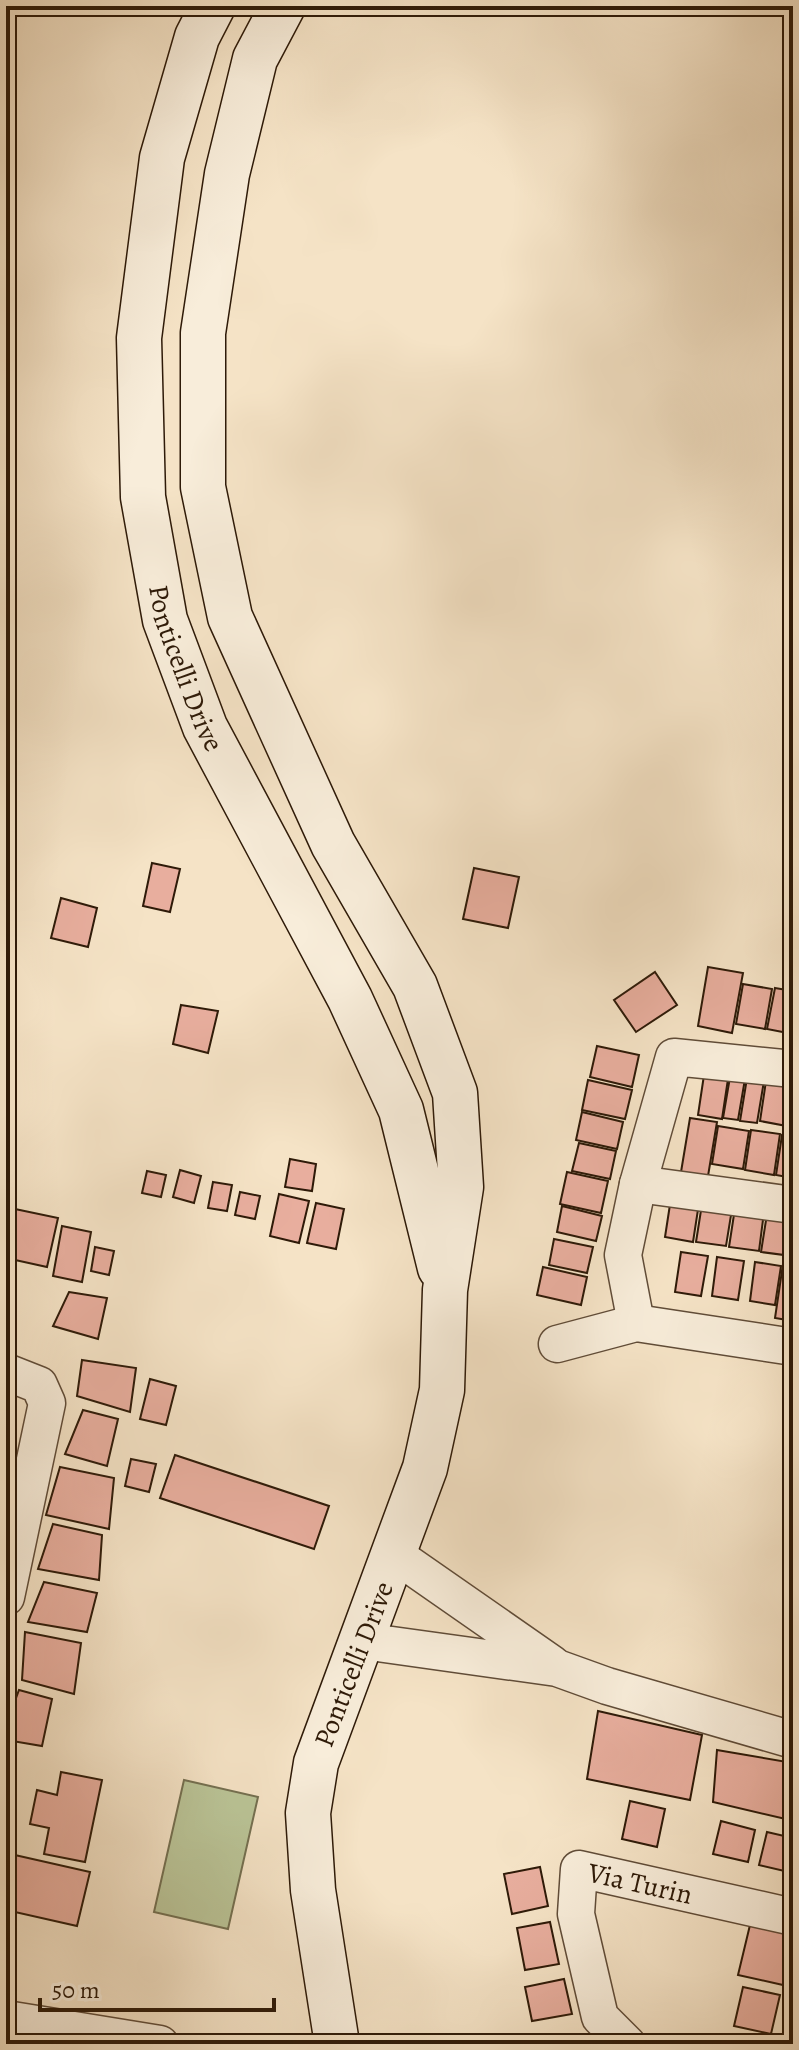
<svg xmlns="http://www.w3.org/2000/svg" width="799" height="2050" font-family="Alegreya,serif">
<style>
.green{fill:#bac497;stroke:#746f50;stroke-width:2}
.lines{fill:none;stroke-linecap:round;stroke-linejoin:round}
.stream{stroke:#717c72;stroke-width:9}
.building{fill:#e8ae9e;stroke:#2e1a08;stroke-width:2}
.street-casing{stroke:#604c38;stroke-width:39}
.secondary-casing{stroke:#2e1a08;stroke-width:47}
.street{stroke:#f8edda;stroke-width:36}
.secondary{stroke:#f8edda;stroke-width:44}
.labels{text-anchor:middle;stroke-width:7;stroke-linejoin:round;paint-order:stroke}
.street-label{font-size:28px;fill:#2e1a08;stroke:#f8edda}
</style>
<rect width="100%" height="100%" fill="#f5e3c6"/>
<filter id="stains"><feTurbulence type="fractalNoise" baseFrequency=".0025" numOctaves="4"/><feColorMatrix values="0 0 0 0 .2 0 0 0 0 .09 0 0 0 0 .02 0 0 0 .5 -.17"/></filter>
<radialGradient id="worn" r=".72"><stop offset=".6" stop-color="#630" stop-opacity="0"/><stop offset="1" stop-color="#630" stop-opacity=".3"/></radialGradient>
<polygon class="green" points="184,1780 258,1797 228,1929 154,1912"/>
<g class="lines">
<polyline class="stream" points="6,600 12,597"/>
</g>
<g class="building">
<polygon points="152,863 180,869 170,912 143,906"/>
<polygon points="474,868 519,877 508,928 463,919"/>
<polygon points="61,898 97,908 88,947 51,938"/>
<polygon points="708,967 743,973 732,1033 698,1026"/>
<polygon points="655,972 677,1005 636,1032 614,1000"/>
<polygon points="743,984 772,989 765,1029 736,1024"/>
<polygon points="775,988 793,991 793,1034 767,1029"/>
<polygon points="181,1005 218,1011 208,1053 173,1044"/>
<polygon points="597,1046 639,1055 632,1087 590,1077"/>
<polygon points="704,1075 728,1079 722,1119 698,1115"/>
<polygon points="730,1077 745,1079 738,1120 723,1118"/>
<polygon points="747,1078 764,1081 757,1123 740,1121"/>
<polygon points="588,1080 632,1090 625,1119 582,1110"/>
<polygon points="766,1081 793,1085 792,1127 760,1121"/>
<polygon points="582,1112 623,1122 617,1149 576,1140"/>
<polygon points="690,1118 717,1122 708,1176 681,1172"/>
<polygon points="718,1126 749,1131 743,1169 712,1164"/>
<polygon points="751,1130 780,1134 774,1175 745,1170"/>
<polygon points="782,1135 793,1137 793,1178 776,1175"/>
<polygon points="579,1143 616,1151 610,1179 572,1171"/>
<polygon points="290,1159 316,1164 312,1191 285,1187"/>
<polygon points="180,1170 201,1176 194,1203 173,1197"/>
<polygon points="147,1171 166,1175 161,1197 142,1193"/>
<polygon points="567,1172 608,1181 601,1213 560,1204"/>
<polygon points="213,1182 232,1185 227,1211 208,1208"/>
<polygon points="240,1192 260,1196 255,1219 235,1215"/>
<polygon points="279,1194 309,1201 299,1243 270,1236"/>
<polygon points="671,1198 699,1203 693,1242 665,1237"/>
<polygon points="316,1203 344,1209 336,1249 307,1243"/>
<polygon points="702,1204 732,1209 726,1246 696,1242"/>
<polygon points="562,1206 602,1216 596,1241 557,1232"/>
<polygon points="735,1208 764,1212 759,1251 729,1247"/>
<polygon points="15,1209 58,1218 47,1267 6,1258"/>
<polygon points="767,1214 793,1218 792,1256 761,1252"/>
<polygon points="62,1226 91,1232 82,1282 53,1276"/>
<polygon points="554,1239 593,1247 587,1273 549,1265"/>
<polygon points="95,1247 114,1251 109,1275 91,1271"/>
<polygon points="681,1252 708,1256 701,1296 675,1292"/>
<polygon points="717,1257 744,1261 738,1300 712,1296"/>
<polygon points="755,1262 781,1266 775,1305 750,1301"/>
<polygon points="783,1264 793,1265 793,1321 775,1318"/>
<polygon points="543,1267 587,1277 581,1305 537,1295"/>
<polygon points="69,1292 107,1298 98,1339 53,1326"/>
<polygon points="82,1360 136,1368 130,1412 77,1396"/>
<polygon points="150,1379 176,1386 166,1425 140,1419"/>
<polygon points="83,1410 118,1419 107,1466 65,1454"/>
<polygon points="175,1455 329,1506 314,1549 160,1498"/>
<polygon points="131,1459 156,1464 149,1492 125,1486"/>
<polygon points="60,1467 114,1478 109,1529 46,1515"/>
<polygon points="53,1524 102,1535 99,1580 38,1569"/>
<polygon points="44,1582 97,1593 87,1632 28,1622"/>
<polygon points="25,1632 81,1643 74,1694 22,1680"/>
<polygon points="19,1690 52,1699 42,1746 6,1740 6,1725"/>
<polygon points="598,1711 702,1735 690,1800 587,1779"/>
<polygon points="717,1750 793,1763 790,1820 713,1802"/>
<polygon points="61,1772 102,1780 85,1862 44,1854 49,1828 30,1824 37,1790 57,1795"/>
<polygon points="630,1801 665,1809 657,1847 622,1839"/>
<polygon points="721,1821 755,1830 748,1862 713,1854"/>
<polygon points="767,1832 793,1838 793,1873 759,1865"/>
<polygon points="6,1853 90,1872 77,1926 6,1910"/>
<polygon points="540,1867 548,1906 512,1914 504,1874"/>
<polygon points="550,1922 559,1964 525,1970 517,1928"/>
<polygon points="750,1925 793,1935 783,1985 738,1975"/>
<polygon points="564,1979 572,2014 532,2021 525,1987"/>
<polygon points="743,1987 780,1995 771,2034 734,2026"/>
<polygon points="686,2036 718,2044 685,2044"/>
<polygon points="736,2037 767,2044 734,2044"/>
</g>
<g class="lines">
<defs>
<g id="street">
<polyline points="638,1184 793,1205"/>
<polyline points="636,1323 623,1255 638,1184 674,1057 793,1069"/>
<polyline points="557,1344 636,1323 793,1347"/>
<polyline points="6,1372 39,1385 47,1403 6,1597"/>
<polyline points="394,1554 552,1664"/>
<polyline points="363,1641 557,1668 607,1686 793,1740"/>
<polyline points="6,2019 160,2044"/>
<path id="s1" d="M627 2044 600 2017 576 1914 579 1869 793 1917"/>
</g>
<g id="secondary">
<path id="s2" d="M213 6 197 37 162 158 139 338 143 497 165 620 205 727 350 999 401 1110 440 1268"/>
<polyline points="283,6 255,59 227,174 203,333 203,487 230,617 333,844 415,986 455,1093 461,1187 445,1290 442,1390 425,1468 316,1763 308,1813 313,1890 337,2044"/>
</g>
</defs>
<use href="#street" class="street-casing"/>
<use href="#secondary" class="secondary-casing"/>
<use href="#street" class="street"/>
<use href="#secondary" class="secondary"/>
</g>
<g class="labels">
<g class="street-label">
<text dy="10" stroke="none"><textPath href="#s2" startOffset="678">Ponticelli Drive</textPath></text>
<text transform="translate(353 1664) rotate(-69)" y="10">Ponticelli Drive</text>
<text dy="10" stroke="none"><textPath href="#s1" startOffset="252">Via Turin</textPath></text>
</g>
</g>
<rect width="799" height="2050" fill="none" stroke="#f5e3c6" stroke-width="32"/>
<rect x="8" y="8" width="783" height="2034" fill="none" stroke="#2e1a08" stroke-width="4"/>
<rect x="16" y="16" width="767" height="2018" fill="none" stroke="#2e1a08" stroke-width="2"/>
<path d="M40 1998v12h234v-12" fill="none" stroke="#2e1a08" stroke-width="4"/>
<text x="52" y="1998" font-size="24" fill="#2e1a08" stroke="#f8edda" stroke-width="6" paint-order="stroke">50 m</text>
<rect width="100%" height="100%" filter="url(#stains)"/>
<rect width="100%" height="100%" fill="url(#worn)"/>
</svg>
